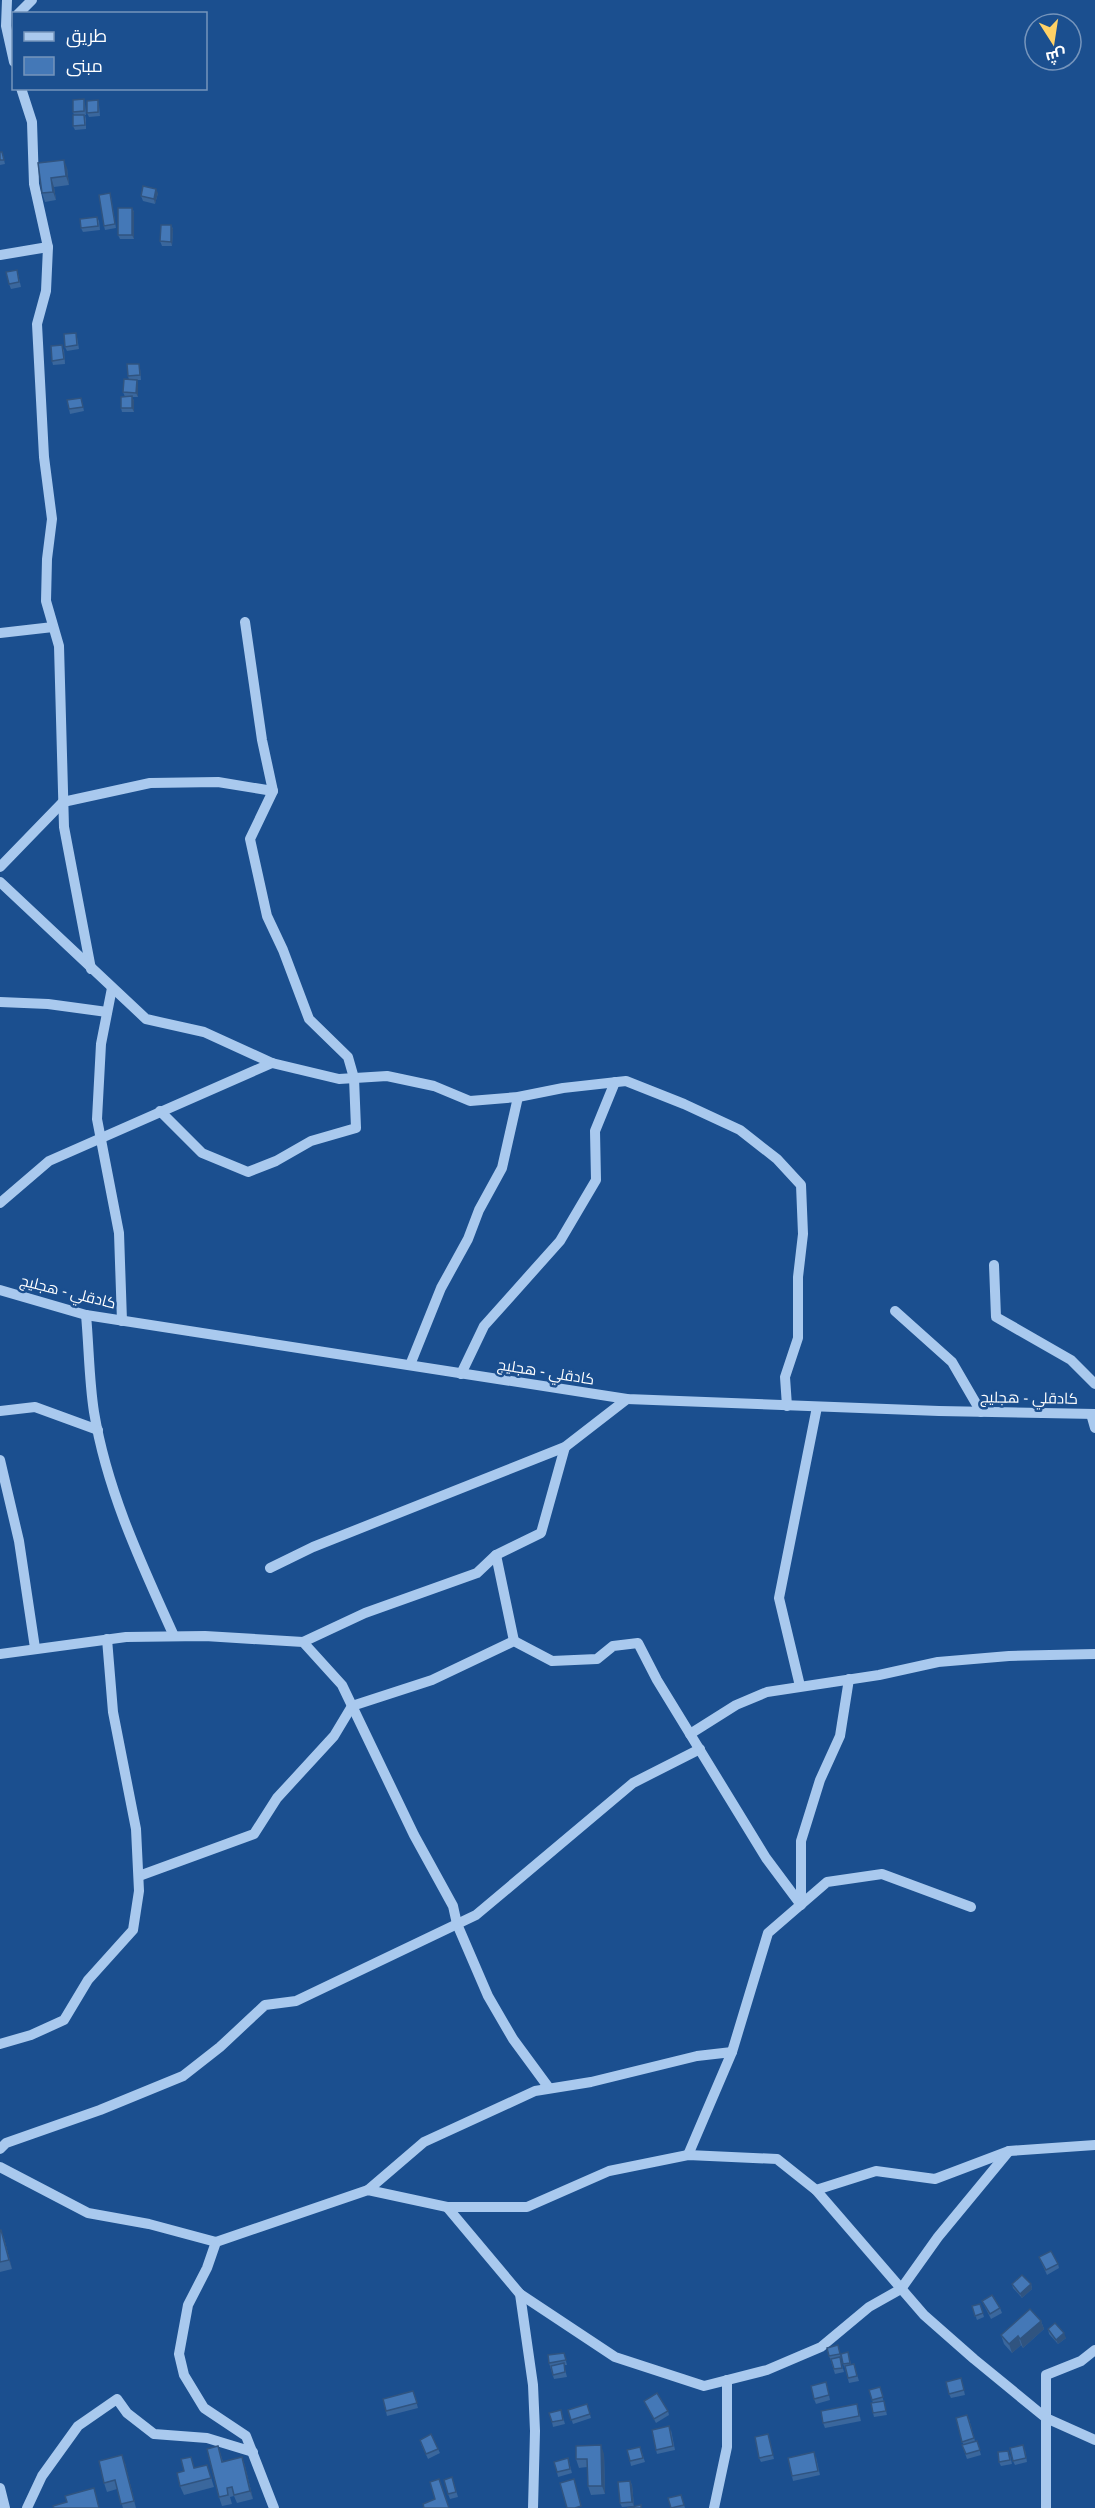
<svg xmlns="http://www.w3.org/2000/svg" width="1095" height="2508" font-family="'Noto Sans',Cairo,sans-serif">
<style>
.lines{fill:none;stroke-linecap:round;stroke-linejoin:round}
.minor{stroke:#a9c9ee;stroke-width:10}
.wall{fill:#3a679d}
.shaded-wall{fill:#305480}
.building{fill:#4478b7;stroke:#305480;stroke-width:1.5}
.labels{text-anchor:middle;stroke-width:5;stroke-linejoin:round;paint-order:stroke}
.street-label{font-size:15px;fill:#fff;stroke:#1b4f8f}
</style>
<rect width="100%" height="100%" fill="#1b4f8f"/>
<g class="lines">
<g class="minor">
<polyline points="7,0 6,26 14,62"/>
<polyline points="18,14 32,0"/>
<polyline points="21,88 32,122 34,184 48,247 46,291 37,324 44,457 52,519 47,559 46,601 59,646 64,827 91,969"/>
<polyline points="0,255 48,247"/>
<polyline points="0,633 53,627"/>
<polyline points="0,867 63,802 150,783 218,782 273,791"/>
<polyline points="0,882 146,1019 204,1032 272,1063 339,1079 387,1076 434,1086 470,1101 518,1097 563,1088 626,1081 684,1104 740,1130 777,1159 801,1185 803,1234 798,1277 798,1338 785,1377 787,1406"/>
<polyline points="112,988 101,1044 97,1119 119,1233 122,1321"/>
<polyline points="0,1002 48,1004 107,1012"/>
<polyline points="160,1111 202,1153 248,1172 276,1161 311,1141 356,1128 354,1078 348,1057 309,1019 283,950 267,916 250,839 273,791 262,740 245,622"/>
<polyline points="0,1203 49,1161 272,1063"/>
<polyline points="994,1265 996,1317 1071,1360 1095,1384"/>
<polyline points="0,1290 86,1315 627,1399 939,1411 1095,1414"/>
<polyline points="895,1311 952,1362 981,1412"/>
<path d="M86 1315C89 1347 89 1380 94 1412 107 1491 141 1563 174 1636"/>
<polyline points="410,1365 441,1288 468,1239 479,1210 502,1168 518,1097"/>
<polyline points="461,1374 484,1326 560,1241 596,1180 595,1131 615,1082"/>
<polyline points="0,1411 35,1407 98,1430"/>
<polyline points="1091,1414 1095,1428"/>
<polyline points="0,1460 19,1541 35,1648"/>
<polyline points="496,1555 514,1641"/>
<polyline points="270,1568 313,1547 565,1447 627,1399"/>
<polyline points="303,1642 365,1613 477,1573 496,1555 541,1533 565,1447"/>
<polyline points="0,1654 126,1637 205,1636 303,1642 342,1685 414,1835 453,1906 457,1924 488,1996 513,2039 549,2088"/>
<polyline points="800,1686 779,1598 817,1407"/>
<polyline points="690,1734 736,1705 767,1692 879,1675 938,1662 1009,1656 1095,1654"/>
<polyline points="139,1876 254,1834 277,1798 334,1736 352,1706 432,1680 514,1641 552,1661 597,1659 613,1646 638,1643 657,1680 766,1858 801,1905"/>
<polyline points="801,1904 801,1841 820,1780 840,1736 849,1679"/>
<polyline points="0,2044 31,2035 64,2020 88,1980 133,1930 139,1891 136,1829 113,1712 107,1639"/>
<polyline points="0,2149 6,2143 100,2110 183,2076 220,2047 265,2005 296,2001 476,1915 633,1783 700,1749"/>
<polyline points="688,2155 732,2052 768,1933 827,1882 882,1874 971,1907"/>
<polyline points="0,2167 88,2213 149,2224 216,2242 368,2190 447,2207 527,2207 609,2171 688,2155 777,2159 816,2190 924,2315 974,2359 1046,2418 1095,2440"/>
<polyline points="368,2190 424,2142 535,2091 591,2082 697,2056 732,2052"/>
<polyline points="816,2190 876,2171 935,2179 1009,2151 1095,2145"/>
<polyline points="447,2207 520,2294 533,2385 535,2431 533,2508"/>
<polyline points="216,2242 207,2268 188,2305 179,2354 184,2375 204,2408 246,2436 274,2508"/>
<polyline points="520,2294 615,2357 704,2386 767,2370 821,2347 869,2307 901,2289 938,2237 1009,2151"/>
<polyline points="0,2488 5,2508"/>
<polyline points="27,2508 42,2476 78,2426 117,2399 127,2413 154,2434 207,2438 253,2452"/>
<polyline points="714,2508 727,2447 727,2380"/>
<polyline points="1046,2508 1046,2375 1081,2361 1095,2350"/>
</g>
</g>
<g class="wall">
<polygon points="84,99 85,104 86,115 85,115 86,119 86,129 75,130 73,126 74,115 73,112"/>
<polygon points="98,100 99,105 100,116 89,117 87,113"/>
<polygon points="0,152 2,152 5,164 0,165"/>
<polygon points="38,163 67,168 69,185 54,187 56,200 45,202 42,193"/>
<polygon points="158,193 155,204 143,201 141,196"/>
<polygon points="111,197 116,228 105,230 104,226"/>
<polygon points="132,208 134,212 134,239 120,239 118,235"/>
<polygon points="97,217 99,221 100,230 83,232 81,228"/>
<polygon points="171,225 173,229 172,246 162,246 160,241"/>
<polygon points="18,274 21,287 11,289 9,284"/>
<polygon points="77,337 79,349 67,351 65,347"/>
<polygon points="64,349 65,364 53,365 52,361"/>
<polygon points="140,368 141,380 137,380 138,384 138,397 132,397 134,401 134,412 122,412 121,408 125,397 123,392 129,380 128,376"/>
<polygon points="82,402 84,411 70,414 69,409"/>
<polygon points="0,2230 4,2238 12,2269 0,2272"/>
<polygon points="1039,2257 1058,2264 1059,2268 1047,2275"/>
<polygon points="1012,2284 1031,2284 1032,2289 1022,2298 1013,2288"/>
<polygon points="982,2301 1000,2308 1002,2313 991,2319"/>
<polygon points="980,2304 984,2317 977,2320 972,2306"/>
<polygon points="1041,2321 1044,2329 1023,2348 1021,2345 1012,2353 1004,2344 1001,2335"/>
<polygon points="1048,2329 1066,2338 1058,2344 1049,2334"/>
<polygon points="839,2349 841,2358 840,2358 844,2372 835,2374 831,2361 829,2356"/>
<polygon points="564,2353 567,2365 564,2365 567,2377 554,2379 549,2363"/>
<polygon points="849,2356 851,2364 854,2364 859,2381 849,2383 845,2368 843,2364"/>
<polygon points="961,2378 965,2395 951,2398 949,2394"/>
<polygon points="827,2386 830,2400 816,2404 814,2399"/>
<polygon points="880,2387 887,2415 874,2417 873,2413 873,2403 869,2390"/>
<polygon points="413,2391 418,2408 387,2416 383,2399"/>
<polygon points="644,2401 668,2411 669,2415 656,2423"/>
<polygon points="587,2404 591,2418 573,2424 568,2410"/>
<polygon points="857,2404 861,2421 825,2428 823,2423"/>
<polygon points="562,2414 565,2424 553,2427 552,2422"/>
<polygon points="969,2419 975,2441 977,2441 981,2455 967,2459 962,2445 964,2445 962,2442"/>
<polygon points="671,2430 675,2450 657,2454 656,2450"/>
<polygon points="431,2434 440,2453 428,2459 421,2444"/>
<polygon points="768,2434 774,2459 761,2462 759,2458"/>
<polygon points="218,2446 223,2462 242,2457 245,2466 253,2499 237,2503 234,2496 230,2497 232,2504 222,2506 219,2497"/>
<polygon points="640,2447 645,2462 631,2466 630,2461"/>
<polygon points="1025,2450 1027,2462 1015,2465 1013,2461"/>
<polygon points="604,2454 605,2494 591,2495 588,2486 587,2467 579,2468 576,2459"/>
<polygon points="1010,2455 1012,2464 1001,2466 999,2462"/>
<polygon points="816,2457 820,2475 793,2481 792,2476"/>
<polygon points="568,2458 572,2473 558,2477 557,2472"/>
<polygon points="125,2463 136,2508 123,2508 117,2489 107,2492 104,2483"/>
<polygon points="195,2468 210,2474 214,2487 184,2495 180,2486"/>
<polygon points="452,2477 458,2497 450,2499 448,2494"/>
<polygon points="630,2481 632,2485 634,2506 622,2507 620,2503"/>
<polygon points="681,2495 685,2508 671,2508"/>
</g>
<g class="shaded-wall">
<polygon points="64,160 67,168 69,185 66,176"/>
<polygon points="51,178 54,187 56,200 53,192"/>
<polygon points="156,189 158,193 155,204 154,199"/>
<polygon points="132,208 134,212 134,239 132,235"/>
<polygon points="171,225 173,229 172,246 171,242"/>
<polygon points="137,380 138,384 138,397 136,393"/>
<polygon points="132,396 134,401 134,412 132,408"/>
<polygon points="1,2230 4,2238 12,2269 9,2260"/>
<polygon points="1031,2284 1032,2289 1022,2298 1020,2294"/>
<polygon points="1041,2321 1044,2329 1023,2348 1020,2339"/>
<polygon points="1064,2333 1066,2338 1058,2344 1056,2340"/>
<polygon points="1018,2336 1021,2345 1012,2353 1009,2344"/>
<polygon points="601,2445 604,2454 605,2494 602,2486"/>
<polygon points="122,2455 125,2463 136,2508 134,2501"/>
<polygon points="242,2457 245,2466 253,2499 250,2491"/>
<polygon points="630,2481 632,2485 634,2506 632,2502"/>
</g>
<g class="building">
<polygon points="84,99 84,111 73,112 73,100"/>
<polygon points="98,100 98,112 87,113 87,101"/>
<polygon points="73,115 84,115 85,125 73,126"/>
<polygon points="0,152 2,152 4,160 0,160"/>
<polygon points="64,160 66,176 51,178 53,192 42,193 38,163"/>
<polygon points="143,186 156,189 154,199 141,196"/>
<polygon points="110,193 115,224 104,226 99,195"/>
<rect x="118" y="208" width="14" height="27"/>
<polygon points="97,217 98,226 81,228 80,219"/>
<polygon points="161,225 171,225 171,242 160,241"/>
<polygon points="17,270 19,282 9,284 6,272"/>
<polygon points="76,333 77,345 65,347 64,334"/>
<polygon points="62,345 64,359 52,361 51,346"/>
<polygon points="127,364 139,364 140,375 128,376"/>
<polygon points="124,379 137,380 136,393 123,392"/>
<polygon points="132,396 132,408 121,408 121,397"/>
<polygon points="81,398 83,407 69,409 67,400"/>
<polygon points="0,2230 1,2230 9,2260 0,2262"/>
<polygon points="1051,2251 1058,2264 1046,2270 1039,2257"/>
<polygon points="1022,2275 1031,2284 1020,2294 1012,2284"/>
<polygon points="992,2295 1000,2308 990,2314 982,2301"/>
<polygon points="980,2304 983,2313 975,2316 972,2306"/>
<polygon points="1030,2309 1041,2321 1020,2339 1018,2336 1009,2344 1001,2335"/>
<polygon points="1055,2323 1064,2333 1056,2340 1048,2329"/>
<polygon points="838,2345 840,2354 829,2356 827,2348"/>
<polygon points="848,2352 850,2363 843,2364 841,2354"/>
<polygon points="564,2353 566,2360 549,2363 548,2355"/>
<polygon points="840,2357 842,2368 834,2369 831,2359"/>
<polygon points="564,2363 565,2372 553,2375 551,2366"/>
<polygon points="854,2364 857,2376 848,2378 845,2366"/>
<polygon points="961,2378 964,2390 949,2394 946,2382"/>
<polygon points="826,2382 829,2395 814,2399 811,2386"/>
<polygon points="880,2387 883,2397 872,2400 869,2390"/>
<polygon points="413,2391 417,2403 386,2411 383,2399"/>
<polygon points="657,2393 668,2411 654,2419 644,2401"/>
<polygon points="884,2401 886,2411 873,2413 871,2403"/>
<polygon points="587,2404 590,2414 571,2420 568,2410"/>
<polygon points="857,2404 859,2416 823,2423 821,2411"/>
<polygon points="561,2410 563,2420 552,2422 549,2413"/>
<polygon points="967,2415 974,2438 962,2442 956,2418"/>
<polygon points="669,2426 673,2446 656,2450 652,2430"/>
<polygon points="431,2434 438,2449 426,2454 420,2440"/>
<polygon points="768,2434 773,2455 759,2458 755,2437"/>
<polygon points="977,2441 980,2450 966,2454 962,2445"/>
<polygon points="601,2445 602,2486 588,2486 587,2459 576,2459 576,2446"/>
<polygon points="1023,2445 1026,2458 1013,2461 1010,2448"/>
<polygon points="218,2446 222,2462 242,2457 250,2491 234,2495 232,2487 227,2488 228,2495 219,2497 207,2449"/>
<polygon points="640,2447 643,2458 630,2461 627,2450"/>
<polygon points="1008,2451 1010,2460 999,2462 998,2452"/>
<polygon points="814,2452 818,2471 792,2476 788,2458"/>
<polygon points="122,2455 134,2501 121,2504 115,2480 104,2483 99,2461"/>
<polygon points="191,2457 194,2468 207,2465 211,2478 180,2486 177,2473 184,2471 181,2459"/>
<polygon points="568,2458 570,2469 557,2472 554,2462"/>
<polygon points="452,2477 456,2492 448,2494 444,2480"/>
<polygon points="439,2479 449,2508 424,2508 423,2504 435,2499 430,2482"/>
<polygon points="574,2479 581,2506 575,2508 567,2508 560,2483"/>
<polygon points="630,2481 632,2502 620,2503 618,2482"/>
<polygon points="94,2488 99,2508 54,2508 53,2506 67,2502 65,2496"/>
<polygon points="681,2495 684,2505 671,2508 668,2498"/>
<polygon points="641,2505 641,2508 627,2508"/>
</g>
<g class="labels">
<g class="street-label">
<text transform="translate(68 1292) rotate(14)" y="5">كادقلي - هجليج</text>
<text transform="translate(546 1372) rotate(9)" y="5">كادقلي - هجليج</text>
<text transform="translate(1029 1398) rotate(1)" y="5">كادقلي - هجليج</text>
</g>
</g>
<rect x="12" y="12" width="195" height="78" fill="#1b4f8f" stroke="#7695bc" stroke-width="1.5"/>
<rect x="24" y="32" width="30" height="9" fill="#a9c9ee" stroke="#7695bc" stroke-width="1.5"/>
<text x="66" y="42" font-size="18" fill="#ffffff">طريق</text>
<rect x="24" y="57" width="30" height="18" fill="#4478b7" stroke="#7695bc" stroke-width="1.5"/>
<text x="66" y="72" font-size="18" fill="#ffffff">مبنى</text>
<g transform="translate(1053 42) rotate(168)"><circle r="28" fill="#1b4f8f" stroke="#7695bc" stroke-width="1.5"/>
<path d="M0-4.5L10 22L0 15L-10 22Z" fill="#ffd166"/>
<text y="-9" font-size="16" font-weight="bold" text-anchor="middle" fill="#ffffff">ش</text>
</g>
</svg>
